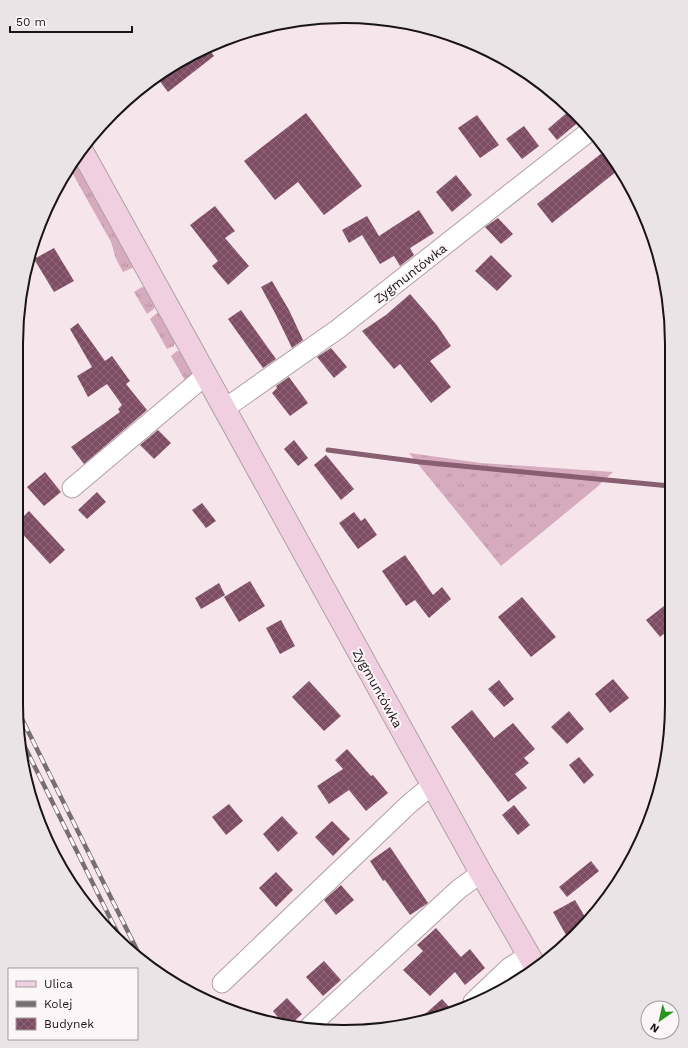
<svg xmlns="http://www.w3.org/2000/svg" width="688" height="1048" font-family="'Work Sans',sans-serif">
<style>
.grass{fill:url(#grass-tufts)}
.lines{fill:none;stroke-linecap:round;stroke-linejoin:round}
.stream{stroke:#875f70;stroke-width:5}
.building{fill:url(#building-cross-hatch)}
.street-casing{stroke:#afa0a6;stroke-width:21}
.secondary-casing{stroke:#afa0a6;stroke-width:24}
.street{stroke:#fff;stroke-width:19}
.secondary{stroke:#f0d0e0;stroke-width:22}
.rail-casing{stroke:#776e71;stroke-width:4.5}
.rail{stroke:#fdf6f9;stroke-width:3;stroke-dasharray:9;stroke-linecap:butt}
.labels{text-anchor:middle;stroke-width:4;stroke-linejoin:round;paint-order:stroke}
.street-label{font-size:13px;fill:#191416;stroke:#fdf6f9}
.rim{fill:none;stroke:#191416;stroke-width:2}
</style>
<defs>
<pattern id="grass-tufts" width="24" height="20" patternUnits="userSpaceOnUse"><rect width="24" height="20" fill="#d6abbd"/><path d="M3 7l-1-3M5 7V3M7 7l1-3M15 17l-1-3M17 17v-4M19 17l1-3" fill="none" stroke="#b792a2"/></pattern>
<pattern id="building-cross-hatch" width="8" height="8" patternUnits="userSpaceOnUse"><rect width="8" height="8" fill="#7e4c63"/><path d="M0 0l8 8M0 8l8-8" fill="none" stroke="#8d6778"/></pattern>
</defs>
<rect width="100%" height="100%" fill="#f6e6ec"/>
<g class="grass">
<polygon points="76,160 134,265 132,268 123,272 116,259 111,242 70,169"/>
<polygon points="142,287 146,288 155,304 154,309 147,314 134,292"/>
<polygon points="157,313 161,314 175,340 174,346 167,349 150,319"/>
<polygon points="177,351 181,352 194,375 186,382 171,356"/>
<polygon points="409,453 481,463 613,472 596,488 501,566"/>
</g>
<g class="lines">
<polyline class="stream" points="328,450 420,462 670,486"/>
</g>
<g class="building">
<polygon points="207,47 214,56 168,92 156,76 199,50"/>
<polygon points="571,109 581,120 557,140 548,129"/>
<polygon points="306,113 362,186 324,215 298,182 275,200 244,161"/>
<polygon points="477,115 499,145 480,158 458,128"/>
<polygon points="524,126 539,146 522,159 506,139"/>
<polygon points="602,153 617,171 552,223 537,204"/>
<polygon points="456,175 472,195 452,212 436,192"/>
<polygon points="215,206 235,231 225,238 249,266 228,285 212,266 218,261 190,225"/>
<polygon points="419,210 434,233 410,248 414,255 400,266 394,256 380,264 362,235 349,243 342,230 367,216 379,236"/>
<polygon points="498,218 513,234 501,244 485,227"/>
<polygon points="54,248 74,281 54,292 34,259"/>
<polygon points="491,255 512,276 497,291 475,271"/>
<polygon points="272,281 289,310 303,340 292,348 275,313 261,287"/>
<polygon points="410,294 436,324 451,346 430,361 451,387 431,403 400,364 394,369 362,331 386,315"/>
<polygon points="241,310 276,359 263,368 228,319"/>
<polygon points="78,323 105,361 112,356 130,381 126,384 147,410 84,464 71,447 120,412 118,409 122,405 107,384 88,397 77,376 92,367 70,329"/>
<polygon points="331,348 347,367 334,378 317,357"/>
<polygon points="289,377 308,403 290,416 272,393 277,388 276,386"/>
<polygon points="158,430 171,443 154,459 140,445"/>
<polygon points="294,440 308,458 298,466 284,449"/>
<polygon points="326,455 354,489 341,500 314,465"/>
<polygon points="45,472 61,492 44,506 27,487"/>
<polygon points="97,492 106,502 87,519 78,510"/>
<polygon points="202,503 216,521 206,528 192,510"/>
<polygon points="29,511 65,550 50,564 17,528 17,523"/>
<polygon points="354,512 361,521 365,518 377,535 358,549 339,523"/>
<polygon points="405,555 433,595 442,587 451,599 429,618 415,600 406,606 382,571"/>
<polygon points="250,581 265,606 239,622 224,597"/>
<polygon points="219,583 225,595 201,609 195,598"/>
<polygon points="522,597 556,637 531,657 498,617"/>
<polygon points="664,606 670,613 670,629 660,637 646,620"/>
<polygon points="281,620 295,646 280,654 266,628"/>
<polygon points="613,679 629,698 610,713 595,694"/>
<polygon points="499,680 514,699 504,707 488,689"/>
<polygon points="309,681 341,716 324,731 292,697"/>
<polygon points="472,710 494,738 513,723 535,749 524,758 529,763 515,774 527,788 508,802 451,727"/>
<polygon points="569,711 584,729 567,744 551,727"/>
<polygon points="347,749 371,776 373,775 388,793 366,811 349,790 329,804 317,786 343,769 335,760"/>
<polygon points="579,757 594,775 584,784 569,765"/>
<polygon points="229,804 243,821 226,835 212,817"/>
<polygon points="514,805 530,825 518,835 502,815"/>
<polygon points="282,816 298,833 278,852 263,834"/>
<polygon points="332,821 350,839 333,856 315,837"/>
<polygon points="390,847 428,903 410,915 385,880 383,881 370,861"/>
<polygon points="591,861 599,871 567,897 559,887"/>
<polygon points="276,872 293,890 276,907 259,888"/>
<polygon points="341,885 354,900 336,915 324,900"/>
<polygon points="575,900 588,922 566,935 553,912"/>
<polygon points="436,928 461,957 470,949 485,968 465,985 455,972 430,996 403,970 423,951 417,945"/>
<polygon points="324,961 341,980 323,996 306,977"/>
<polygon points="287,998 302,1014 291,1024 282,1022 273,1011"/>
<polygon points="442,999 451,1009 445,1014 429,1021 416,1022"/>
</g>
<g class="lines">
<defs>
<g id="street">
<polyline points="224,409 338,329 591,130"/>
<polyline points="72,488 206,375"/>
<polyline points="222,983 409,804 432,785"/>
<polyline points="473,1002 510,967 529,955"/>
<polyline points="308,1028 459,889 481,873"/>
</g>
<polyline id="secondary" points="82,151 481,873 535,966"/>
</defs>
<use href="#street" class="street-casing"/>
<use href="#secondary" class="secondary-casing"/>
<use href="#street" class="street"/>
<use href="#secondary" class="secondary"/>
<defs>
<g id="rail">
<polyline points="16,707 144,964"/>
<polyline points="22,741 120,938"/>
</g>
</defs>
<use href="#rail" class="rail-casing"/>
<use href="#rail" class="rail"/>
</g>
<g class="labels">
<g class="street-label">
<text transform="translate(410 273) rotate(-38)" y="5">Zygmuntówka</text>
<text transform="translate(378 688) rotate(61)" y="5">Zygmuntówka</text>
</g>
</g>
<path d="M0 0H688V1048H0ZM344 23H344A321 321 0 0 1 665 344V704A321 321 0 0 1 344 1025H344A321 321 0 0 1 23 704V344A321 321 0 0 1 344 23Z" fill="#ebe4e7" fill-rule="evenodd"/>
<path class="rim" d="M344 23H344A321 321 0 0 1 665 344V704A321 321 0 0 1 344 1025H344A321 321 0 0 1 23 704V344A321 321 0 0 1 344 23Z"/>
<rect x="8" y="968" width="130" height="72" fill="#fdf6f9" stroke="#a29c9e"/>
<rect x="16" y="981" width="20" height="6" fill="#f0d0e0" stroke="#a29c9e"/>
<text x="44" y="988" font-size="12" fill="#191416">Ulica</text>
<rect x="16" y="1001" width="20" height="6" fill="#776e71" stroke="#a29c9e"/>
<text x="44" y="1008" font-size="12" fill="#191416">Kolej</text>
<rect x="16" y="1018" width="20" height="12" fill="url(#building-cross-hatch)" stroke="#a29c9e"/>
<text x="44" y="1028" font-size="12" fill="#191416">Budynek</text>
<g transform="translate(660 1020) rotate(214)"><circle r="19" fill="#fdf6f9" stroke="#a29c9e"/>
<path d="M0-3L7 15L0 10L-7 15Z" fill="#2a951e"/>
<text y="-6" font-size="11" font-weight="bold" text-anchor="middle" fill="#191416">N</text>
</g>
<path d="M10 26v6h122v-6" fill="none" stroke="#191416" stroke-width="2"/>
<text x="16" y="26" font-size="12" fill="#191416" stroke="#fdf6f9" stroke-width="3" paint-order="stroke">50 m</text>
</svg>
